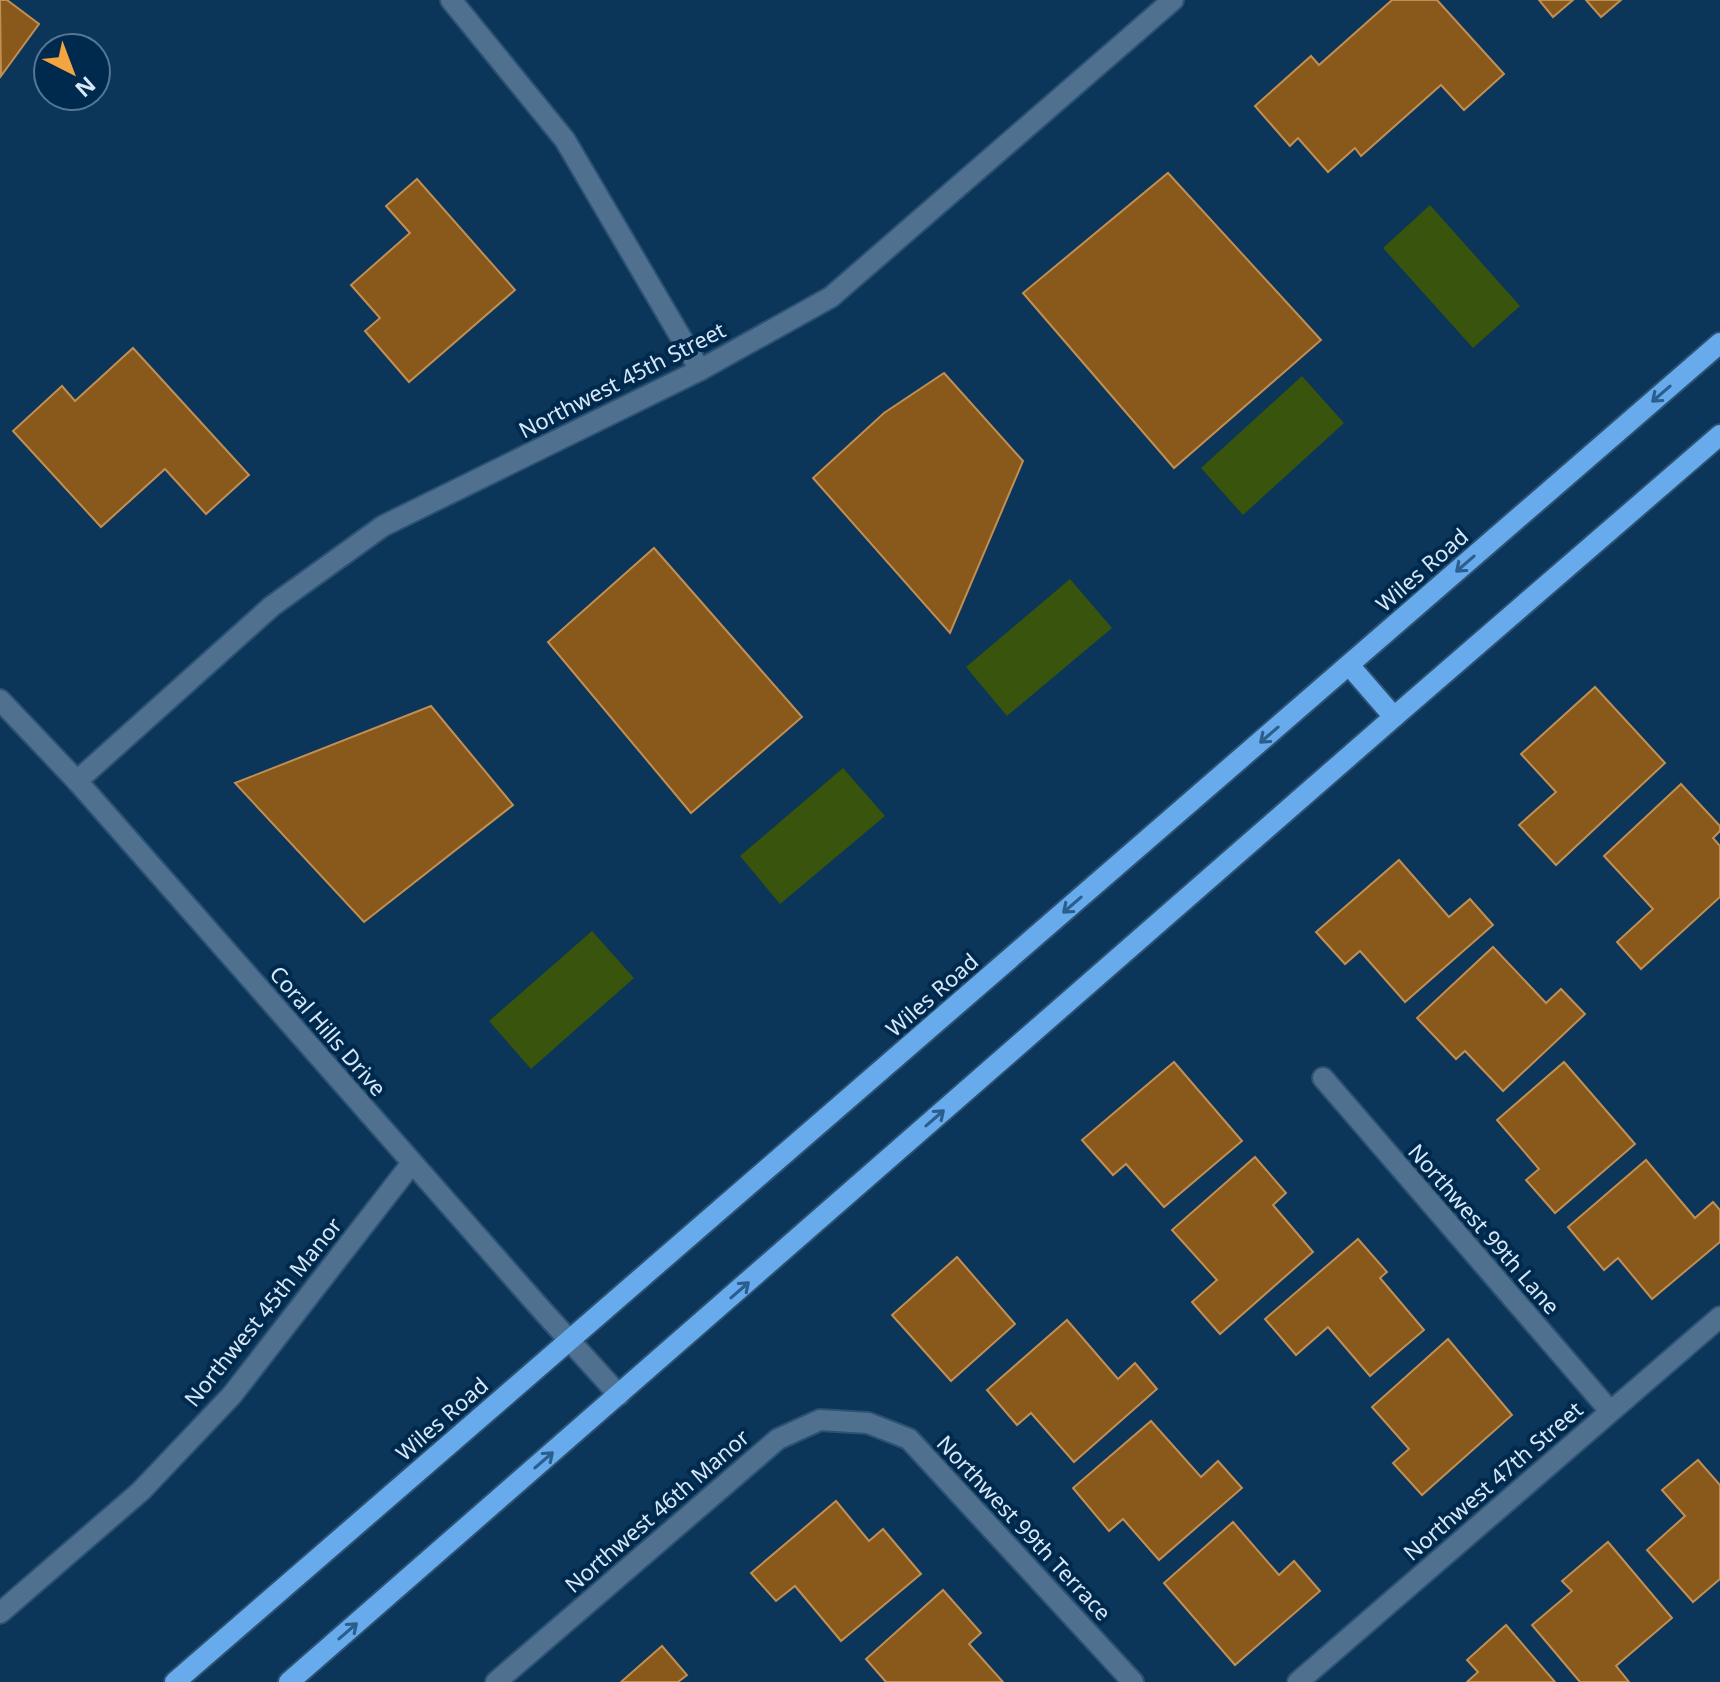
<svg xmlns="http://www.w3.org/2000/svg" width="1720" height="1682" font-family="'Noto Sans',sans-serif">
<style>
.green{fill:#38540d}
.building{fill:#88591a;stroke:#c18f54;stroke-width:2}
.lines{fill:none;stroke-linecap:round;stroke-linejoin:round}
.minor-casing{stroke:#2c5273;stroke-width:24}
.major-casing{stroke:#2c5273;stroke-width:24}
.minor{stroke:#507090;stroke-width:20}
.major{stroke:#68abed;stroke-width:20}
.oneway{stroke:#2a5e8d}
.labels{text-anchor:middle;stroke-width:8;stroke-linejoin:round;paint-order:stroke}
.street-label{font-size:22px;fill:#d7e8f9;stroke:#002a4d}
</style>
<rect width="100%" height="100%" fill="#0b3559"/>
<g class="green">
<polygon points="1430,205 1520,306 1473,348 1383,248"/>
<polygon points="1302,376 1344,423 1243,515 1201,468"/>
<polygon points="1070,579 1112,628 1007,716 966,667"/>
<polygon points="843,768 885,816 780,904 740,856"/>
<polygon points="592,931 634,978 531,1069 489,1021"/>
</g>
<g class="building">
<polygon points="0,0 7,0 39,24 1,76"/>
<polygon points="1392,0 1437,0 1504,74 1464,110 1441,85 1361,156 1355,148 1328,172 1298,138 1290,146 1255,106 1311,56 1319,65"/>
<polygon points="1539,0 1573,0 1553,17"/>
<polygon points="1586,0 1621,0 1601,17"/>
<polygon points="1168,173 1321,340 1174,468 1023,293"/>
<polygon points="417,179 515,290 409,382 365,331 380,318 351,285 410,233 386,206"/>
<polygon points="133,348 249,475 206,514 165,469 101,527 13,431 62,386 75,401"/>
<polygon points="944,373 1023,461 950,633 813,478 884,413"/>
<polygon points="654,548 802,717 691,813 548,642"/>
<polygon points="1595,687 1665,763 1556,865 1519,825 1556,792 1521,754"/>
<polygon points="431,706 513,805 364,922 235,783"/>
<polygon points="1681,784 1720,826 1720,831 1713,838 1720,846 1720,897 1641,969 1617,942 1653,909 1604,856"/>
<polygon points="1399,860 1449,917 1470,899 1493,925 1405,1002 1360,951 1345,964 1316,932"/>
<polygon points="1493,947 1546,1003 1561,989 1585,1014 1503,1091 1465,1051 1456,1059 1417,1018"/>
<polygon points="1174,1062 1242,1141 1164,1207 1126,1164 1113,1175 1082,1140"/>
<polygon points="1564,1062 1635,1144 1555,1213 1526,1180 1539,1169 1497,1120"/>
<polygon points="1255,1157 1286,1193 1273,1205 1313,1252 1220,1334 1192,1302 1217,1280 1172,1230"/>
<polygon points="1646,1160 1695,1218 1713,1202 1720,1210 1720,1242 1652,1299 1618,1258 1604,1270 1568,1227"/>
<polygon points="1358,1239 1387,1272 1380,1278 1424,1330 1370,1376 1328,1327 1296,1355 1265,1319"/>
<polygon points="957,1257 1015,1324 951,1381 892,1315"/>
<polygon points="1067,1320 1118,1379 1135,1363 1157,1389 1074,1462 1031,1413 1017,1425 987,1390"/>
<polygon points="1448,1339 1512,1415 1422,1495 1393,1463 1409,1449 1372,1407"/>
<polygon points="1151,1421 1201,1477 1218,1461 1242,1488 1159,1560 1123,1519 1109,1531 1073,1488"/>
<polygon points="1698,1460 1720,1485 1720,1579 1693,1602 1647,1550 1685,1516 1662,1490"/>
<polygon points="836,1501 869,1541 883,1529 921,1574 841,1641 795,1586 776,1601 751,1573"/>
<polygon points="1233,1522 1279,1575 1294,1561 1320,1591 1235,1665 1164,1583"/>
<polygon points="1608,1542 1672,1618 1616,1666 1629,1682 1580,1682 1532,1625 1572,1591 1562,1581"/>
<polygon points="943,1590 981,1633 969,1644 1003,1682 886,1682 866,1659"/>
<polygon points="1506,1625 1555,1682 1467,1682 1478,1672 1467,1660"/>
<polygon points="662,1646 687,1675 678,1682 621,1682"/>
</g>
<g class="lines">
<defs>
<g id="minor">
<polyline points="451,0 565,140 700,370"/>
<polyline points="0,700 77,781 541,1309 619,1395"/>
<polyline points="77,781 272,606 383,526 700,370 831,297 1173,0"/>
<polyline points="1323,1078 1610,1411"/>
<polyline points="0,1613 141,1491 232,1395 412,1163"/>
<polyline points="496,1682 778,1439 820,1420 868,1423 909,1439 1133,1682"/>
<polyline points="1298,1682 1720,1317"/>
</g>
<g id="major">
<polyline points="1349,665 1394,717"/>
<polyline points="175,1682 1720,343"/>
<polyline points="289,1682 1394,717 1720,435"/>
</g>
</defs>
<use href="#minor" class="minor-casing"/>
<use href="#major" class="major-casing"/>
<use href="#minor" class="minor"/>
<use href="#major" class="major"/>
</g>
<defs><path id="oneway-shaft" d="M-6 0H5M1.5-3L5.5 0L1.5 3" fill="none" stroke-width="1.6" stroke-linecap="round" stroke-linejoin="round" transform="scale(2)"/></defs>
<g class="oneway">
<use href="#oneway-shaft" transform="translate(1661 394) rotate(139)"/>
<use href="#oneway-shaft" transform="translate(1465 564) rotate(139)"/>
<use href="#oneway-shaft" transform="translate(1269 735) rotate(139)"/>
<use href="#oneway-shaft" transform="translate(1072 905) rotate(139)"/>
<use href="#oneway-shaft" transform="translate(935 1118) rotate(-41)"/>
<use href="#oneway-shaft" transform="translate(740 1290) rotate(-41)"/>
<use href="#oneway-shaft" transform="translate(544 1460) rotate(-41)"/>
<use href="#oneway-shaft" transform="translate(348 1631) rotate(-41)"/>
</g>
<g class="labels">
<g class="street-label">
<text transform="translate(622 380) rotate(-27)" y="8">Northwest 45th Street</text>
<text transform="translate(1422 570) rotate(-41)" y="8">Wiles Road</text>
<text transform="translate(932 995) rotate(-41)" y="8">Wiles Road</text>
<text transform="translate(328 1031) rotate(49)" y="8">Coral Hills Drive</text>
<text transform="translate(1484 1229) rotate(49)" y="8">Northwest 99th Lane</text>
<text transform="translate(263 1312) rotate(-51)" y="8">Northwest 45th Manor</text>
<text transform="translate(442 1419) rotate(-41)" y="8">Wiles Road</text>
<text transform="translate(1493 1481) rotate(-41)" y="8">Northwest 47th Street</text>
<text transform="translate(657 1511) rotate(-41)" y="8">Northwest 46th Manor</text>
<text transform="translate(1024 1528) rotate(47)" y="8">Northwest 99th Terrace</text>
</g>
</g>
<g transform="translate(72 72) rotate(138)"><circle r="38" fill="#002a4d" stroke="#567692" stroke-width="2"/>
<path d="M0-6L14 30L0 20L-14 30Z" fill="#f2a541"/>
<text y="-12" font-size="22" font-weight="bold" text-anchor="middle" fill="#d7e8f9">N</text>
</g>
</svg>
